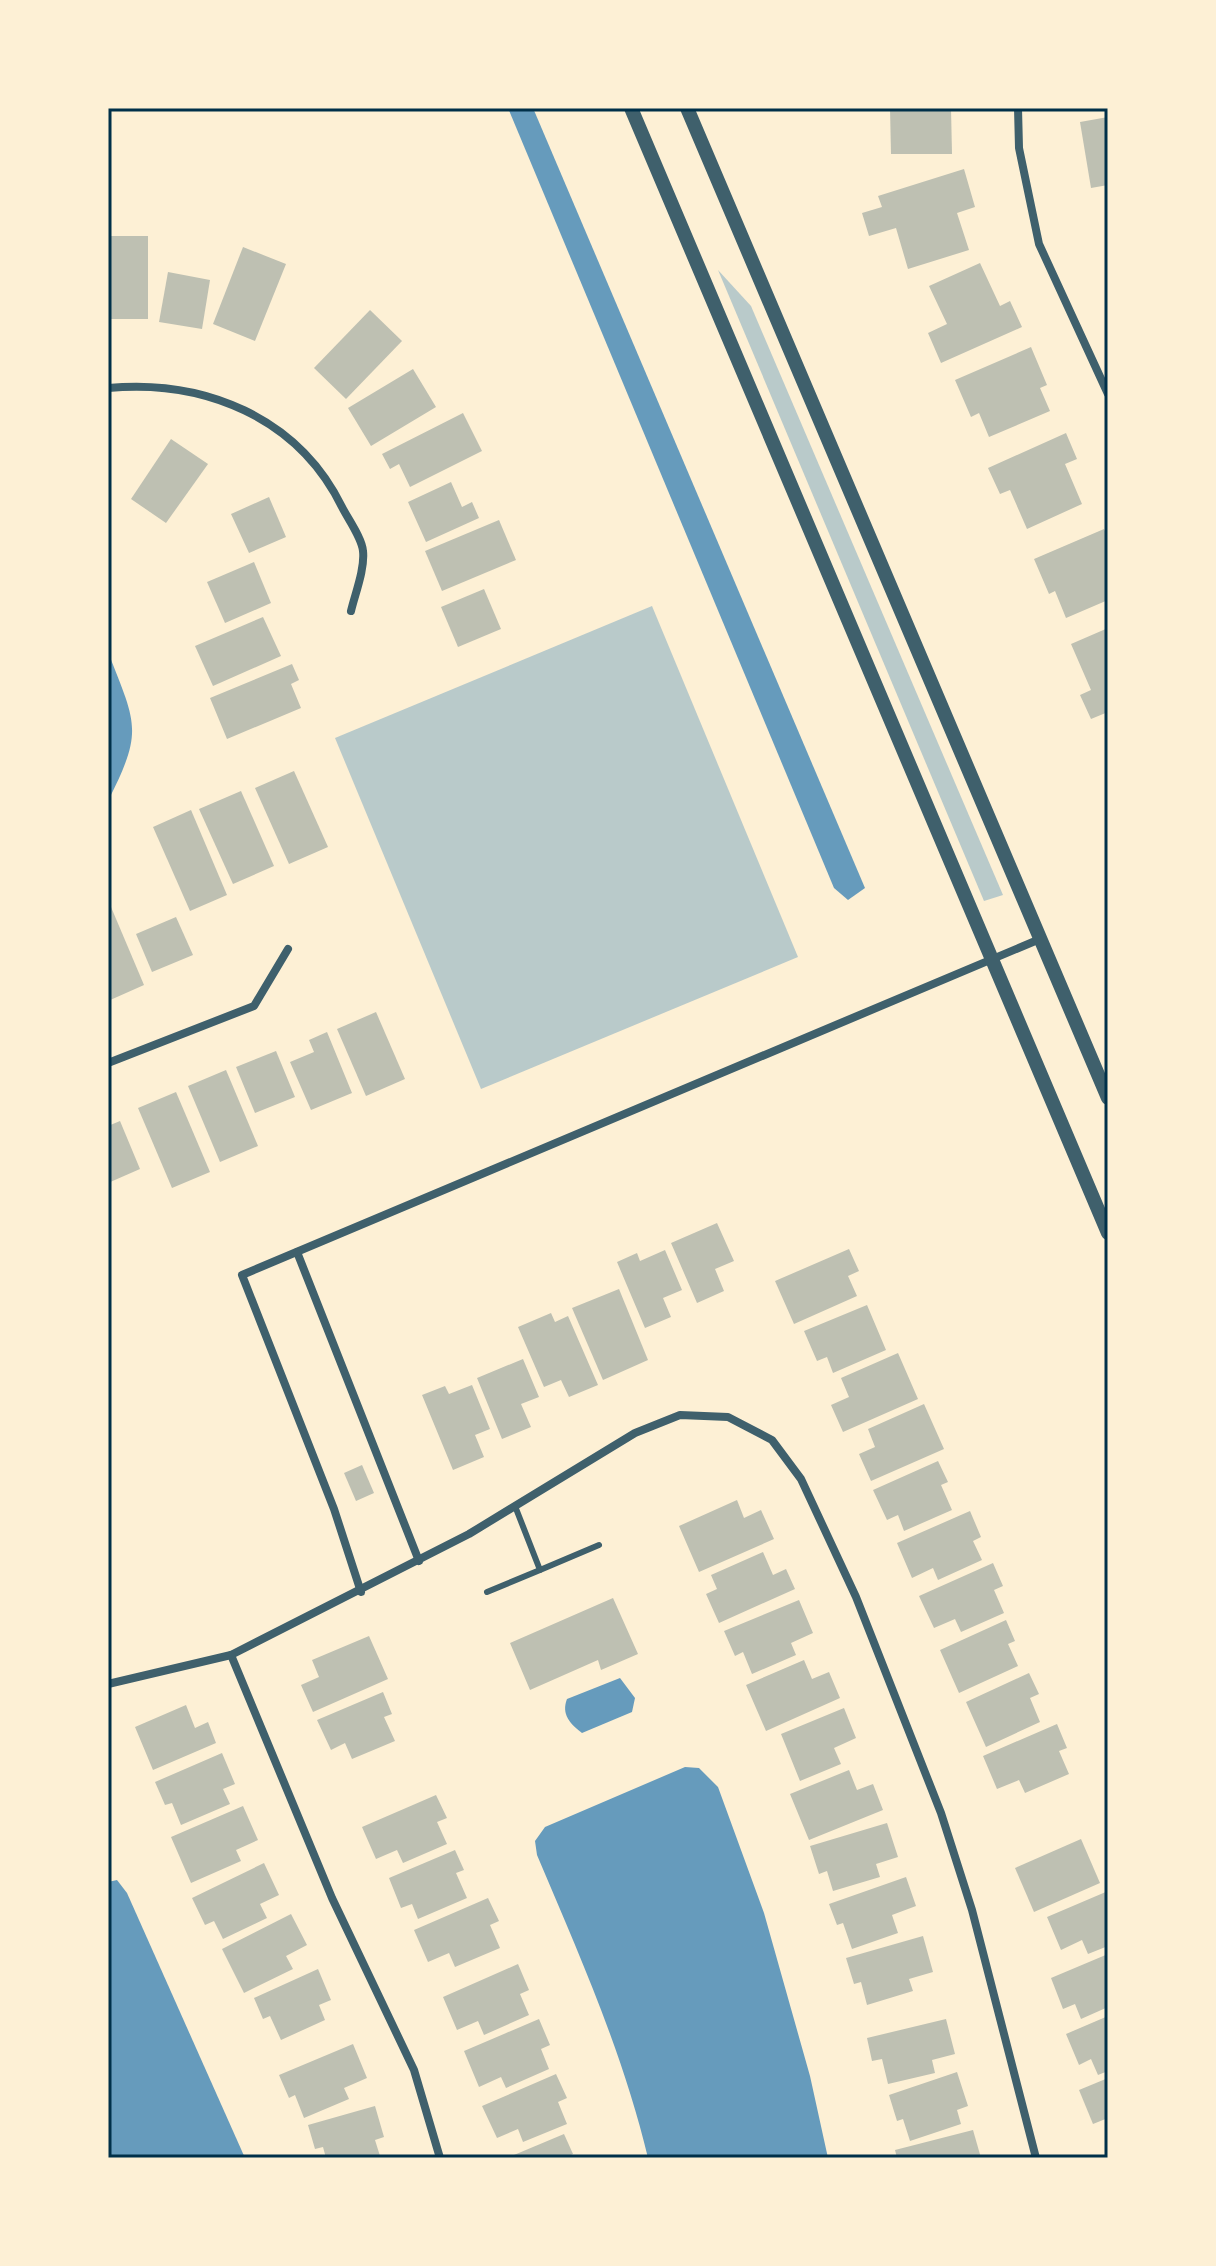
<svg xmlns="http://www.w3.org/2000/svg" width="1216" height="2266" font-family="Mulish,sans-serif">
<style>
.green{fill:#b9caca}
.water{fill:#669bbc}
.building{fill:#bec0b2}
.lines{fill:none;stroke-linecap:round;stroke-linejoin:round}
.service{stroke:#3f606c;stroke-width:6}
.minor{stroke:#3f606c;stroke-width:8}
.tertiary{stroke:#3f606c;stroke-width:14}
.neatline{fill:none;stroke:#003049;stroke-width:3}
</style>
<rect width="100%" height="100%" fill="#fdf0d5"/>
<g class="green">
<polygon points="718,270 751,306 1003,895 984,901"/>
<polygon points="652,606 798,957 481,1089 335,738"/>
</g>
<g class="water">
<polygon points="508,108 533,108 865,888 848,900 834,888"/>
<path d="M108 652C136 724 144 730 108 801Z"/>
<path d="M620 1678 635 1698 632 1712 582 1733C570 1724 561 1714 567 1699Z"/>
<path d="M685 1767 699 1768 718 1787 764 1913 810 2076 828 2158H648C623 2053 579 1954 537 1855L535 1841 545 1827Z"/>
<polygon points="117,1880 127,1893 245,2158 111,2158 108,2149 108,1882"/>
</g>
<g class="building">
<polygon points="890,108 951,108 952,154 891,154"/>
<polygon points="1108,117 1108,185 1091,188 1080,122"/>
<polygon points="964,169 975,207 957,213 969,250 908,269 896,228 869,236 862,213 882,207 878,196"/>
<rect x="108" y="236" width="40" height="83"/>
<polygon points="243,247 286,264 255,341 213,324"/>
<polygon points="980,263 1000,306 1010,301 1022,327 941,363 928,333 947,324 929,286"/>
<polygon points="168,272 210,280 202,329 159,322"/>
<polygon points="370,310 402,341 346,399 314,368"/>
<polygon points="1031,347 1047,385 1040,388 1050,411 989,437 979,413 971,417 955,380"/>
<polygon points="413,369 436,407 371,446 348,408"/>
<polygon points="463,413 482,451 410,487 399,464 390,469 382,454"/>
<polygon points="1066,433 1077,459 1065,464 1082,504 1027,529 1010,490 1000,494 988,468"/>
<polygon points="171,439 208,464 166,523 131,499"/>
<polygon points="451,482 462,507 472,502 479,518 426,542 408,502"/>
<polygon points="269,497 286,537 249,553 231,514"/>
<polygon points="499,520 516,560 442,591 425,551"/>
<polygon points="1104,529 1108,537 1108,600 1066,618 1055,591 1049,594 1034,559"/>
<polygon points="254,562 271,603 225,623 207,582"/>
<polygon points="484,589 501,629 458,647 441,607"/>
<polygon points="263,617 281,656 213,686 195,646"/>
<polygon points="1108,628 1108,712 1091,719 1080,695 1091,690 1071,644"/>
<polygon points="292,664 299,680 291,684 301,708 227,739 210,698"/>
<polygon points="294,771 328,847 289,864 255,788"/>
<polygon points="241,791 274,866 233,884 199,809"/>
<polygon points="191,810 227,895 190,911 153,827"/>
<polygon points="111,907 144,985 108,1001 108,909"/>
<polygon points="176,917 193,955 152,972 136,934"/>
<polygon points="376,1012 405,1079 366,1096 337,1029"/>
<polygon points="327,1032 352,1093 311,1110 290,1062 314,1052 309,1040"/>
<polygon points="276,1051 295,1097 255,1113 236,1067"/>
<polygon points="226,1070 258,1146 220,1162 188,1086"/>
<polygon points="176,1092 210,1172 172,1188 138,1108"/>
<polygon points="120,1121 140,1169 108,1183 108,1126"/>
<polygon points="717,1223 734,1261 715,1269 724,1291 697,1303 671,1243"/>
<polygon points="849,1249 859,1271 848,1276 857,1296 794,1324 775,1281"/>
<polygon points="665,1250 682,1290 663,1298 671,1317 645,1328 617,1262 637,1253 640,1261"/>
<polygon points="619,1289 648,1360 603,1380 572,1308"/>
<polygon points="867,1305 886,1350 833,1373 827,1357 817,1361 804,1331"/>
<polygon points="551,1313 555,1322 568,1316 598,1385 569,1397 561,1380 544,1387 518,1327"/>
<polygon points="898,1353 918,1399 843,1432 831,1405 849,1397 841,1378"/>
<polygon points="523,1359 539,1397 521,1404 531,1427 502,1439 477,1378"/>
<polygon points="472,1385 490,1429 475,1435 484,1457 453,1470 422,1395 445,1386 449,1394"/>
<polygon points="924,1404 944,1449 871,1481 859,1454 875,1447 868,1429"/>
<polygon points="938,1461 948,1482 941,1485 952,1510 904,1531 898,1515 887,1520 873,1490"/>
<polygon points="362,1465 374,1493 356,1501 344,1473"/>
<polygon points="737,1500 744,1518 761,1510 774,1539 699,1572 679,1526"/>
<polygon points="970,1511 981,1537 973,1541 982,1560 938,1580 933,1568 912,1578 897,1543"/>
<polygon points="763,1552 773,1575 786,1569 795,1589 719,1623 706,1594 717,1589 711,1575"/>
<polygon points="993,1563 1003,1586 994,1590 1004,1613 961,1632 955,1619 934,1628 919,1596"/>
<polygon points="613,1598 638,1654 601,1670 598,1660 530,1690 510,1643"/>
<polygon points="799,1600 813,1633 791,1643 796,1655 752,1674 743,1652 735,1656 724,1631"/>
<polygon points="1006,1620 1015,1641 1008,1644 1018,1666 959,1693 940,1650"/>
<polygon points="369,1636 388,1679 313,1712 301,1685 319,1677 312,1660"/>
<polygon points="804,1660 812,1679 829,1672 840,1698 766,1731 746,1685"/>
<polygon points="1029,1673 1039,1694 1030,1698 1040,1722 986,1747 966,1702"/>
<polygon points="383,1692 392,1714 384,1717 395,1741 352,1759 345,1743 331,1750 317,1720"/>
<polygon points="186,1705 195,1728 208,1722 216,1743 153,1770 135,1727"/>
<polygon points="844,1708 856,1738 834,1748 841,1764 800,1781 781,1734"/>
<polygon points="1057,1724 1067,1748 1059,1751 1069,1774 1025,1793 1019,1780 997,1789 983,1756"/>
<polygon points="222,1753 235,1784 223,1789 230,1804 181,1825 172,1803 165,1805 155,1782"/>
<polygon points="849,1770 857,1790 873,1784 883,1810 809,1840 790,1794"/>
<polygon points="436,1795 447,1818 437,1822 447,1844 403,1863 397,1850 376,1859 362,1827"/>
<polygon points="243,1806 258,1840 236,1850 241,1861 191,1883 171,1837"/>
<polygon points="887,1823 898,1857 876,1864 880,1877 833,1891 827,1871 819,1874 810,1846"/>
<polygon points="1081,1839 1100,1883 1034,1912 1015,1868"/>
<polygon points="455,1850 464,1870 456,1873 467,1898 418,1919 412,1904 401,1908 389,1878"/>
<polygon points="264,1863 279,1895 260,1904 267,1918 223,1939 214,1921 205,1925 192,1898"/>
<polygon points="906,1877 916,1906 892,1915 898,1933 852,1949 843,1923 837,1925 829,1904"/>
<polygon points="1108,1891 1108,1946 1088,1954 1082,1940 1061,1950 1047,1917"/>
<polygon points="488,1898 499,1921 490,1925 500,1948 455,1967 449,1953 428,1962 414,1930"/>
<polygon points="291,1914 307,1945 286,1956 293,1969 244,1993 222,1949"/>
<polygon points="923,1936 933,1972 909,1979 913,1991 867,2005 861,1982 854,1984 846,1958"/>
<polygon points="1108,1954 1108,2007 1081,2019 1075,2004 1063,2009 1051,1978"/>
<polygon points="518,1964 529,1990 520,1994 529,2015 484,2035 478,2021 457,2030 443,1997"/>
<polygon points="318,1969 331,2000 319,2005 325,2020 281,2040 270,2016 263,2019 254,1998"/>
<polygon points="1108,2016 1108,2071 1098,2075 1091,2059 1079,2065 1066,2034"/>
<polygon points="539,2019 550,2045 541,2049 549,2069 506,2088 501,2077 479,2087 464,2051"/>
<polygon points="946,2019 955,2054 932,2060 935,2073 888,2084 882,2059 872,2061 867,2038"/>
<polygon points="353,2044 367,2078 344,2088 349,2099 304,2118 295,2095 289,2098 279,2075"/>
<polygon points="957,2072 968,2106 957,2110 961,2124 910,2141 903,2119 897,2121 889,2095"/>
<polygon points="556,2074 567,2098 558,2102 567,2124 523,2142 518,2129 497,2138 482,2106"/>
<polygon points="1108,2078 1108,2118 1093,2124 1079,2090"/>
<polygon points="375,2106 384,2137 375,2140 380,2156 326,2158 323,2147 315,2149 308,2125"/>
<polygon points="973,2130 981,2158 897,2158 895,2150"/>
<polygon points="564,2134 573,2154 565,2158 507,2158"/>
</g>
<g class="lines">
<g class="service">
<polyline points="515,1506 540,1570 599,1545"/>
<polyline points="487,1592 540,1570"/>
</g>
<g class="minor">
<polyline points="1018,108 1019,148 1039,244 1108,394"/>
<path d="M108 388C204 379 298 417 342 507 348 519 362 538 363 551 365 569 355 594 351 611"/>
<polyline points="108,1063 254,1006 288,949"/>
<polyline points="297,1252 419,1561"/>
<polyline points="361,1592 334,1509 242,1275 1040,939"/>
<polyline points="231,1655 332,1898 414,2070 440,2158"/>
<polyline points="108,1684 231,1655 469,1534 635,1433 680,1415 728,1417 772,1440 801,1479 856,1597 941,1813 972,1910 1036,2158"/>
</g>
<g class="tertiary">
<polyline points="631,108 1108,1233"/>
<polyline points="687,108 1108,1098"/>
</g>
</g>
<rect width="1216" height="2266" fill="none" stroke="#fdf0d5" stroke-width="220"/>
<rect x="110" y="110" width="996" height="2046" class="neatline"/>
</svg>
